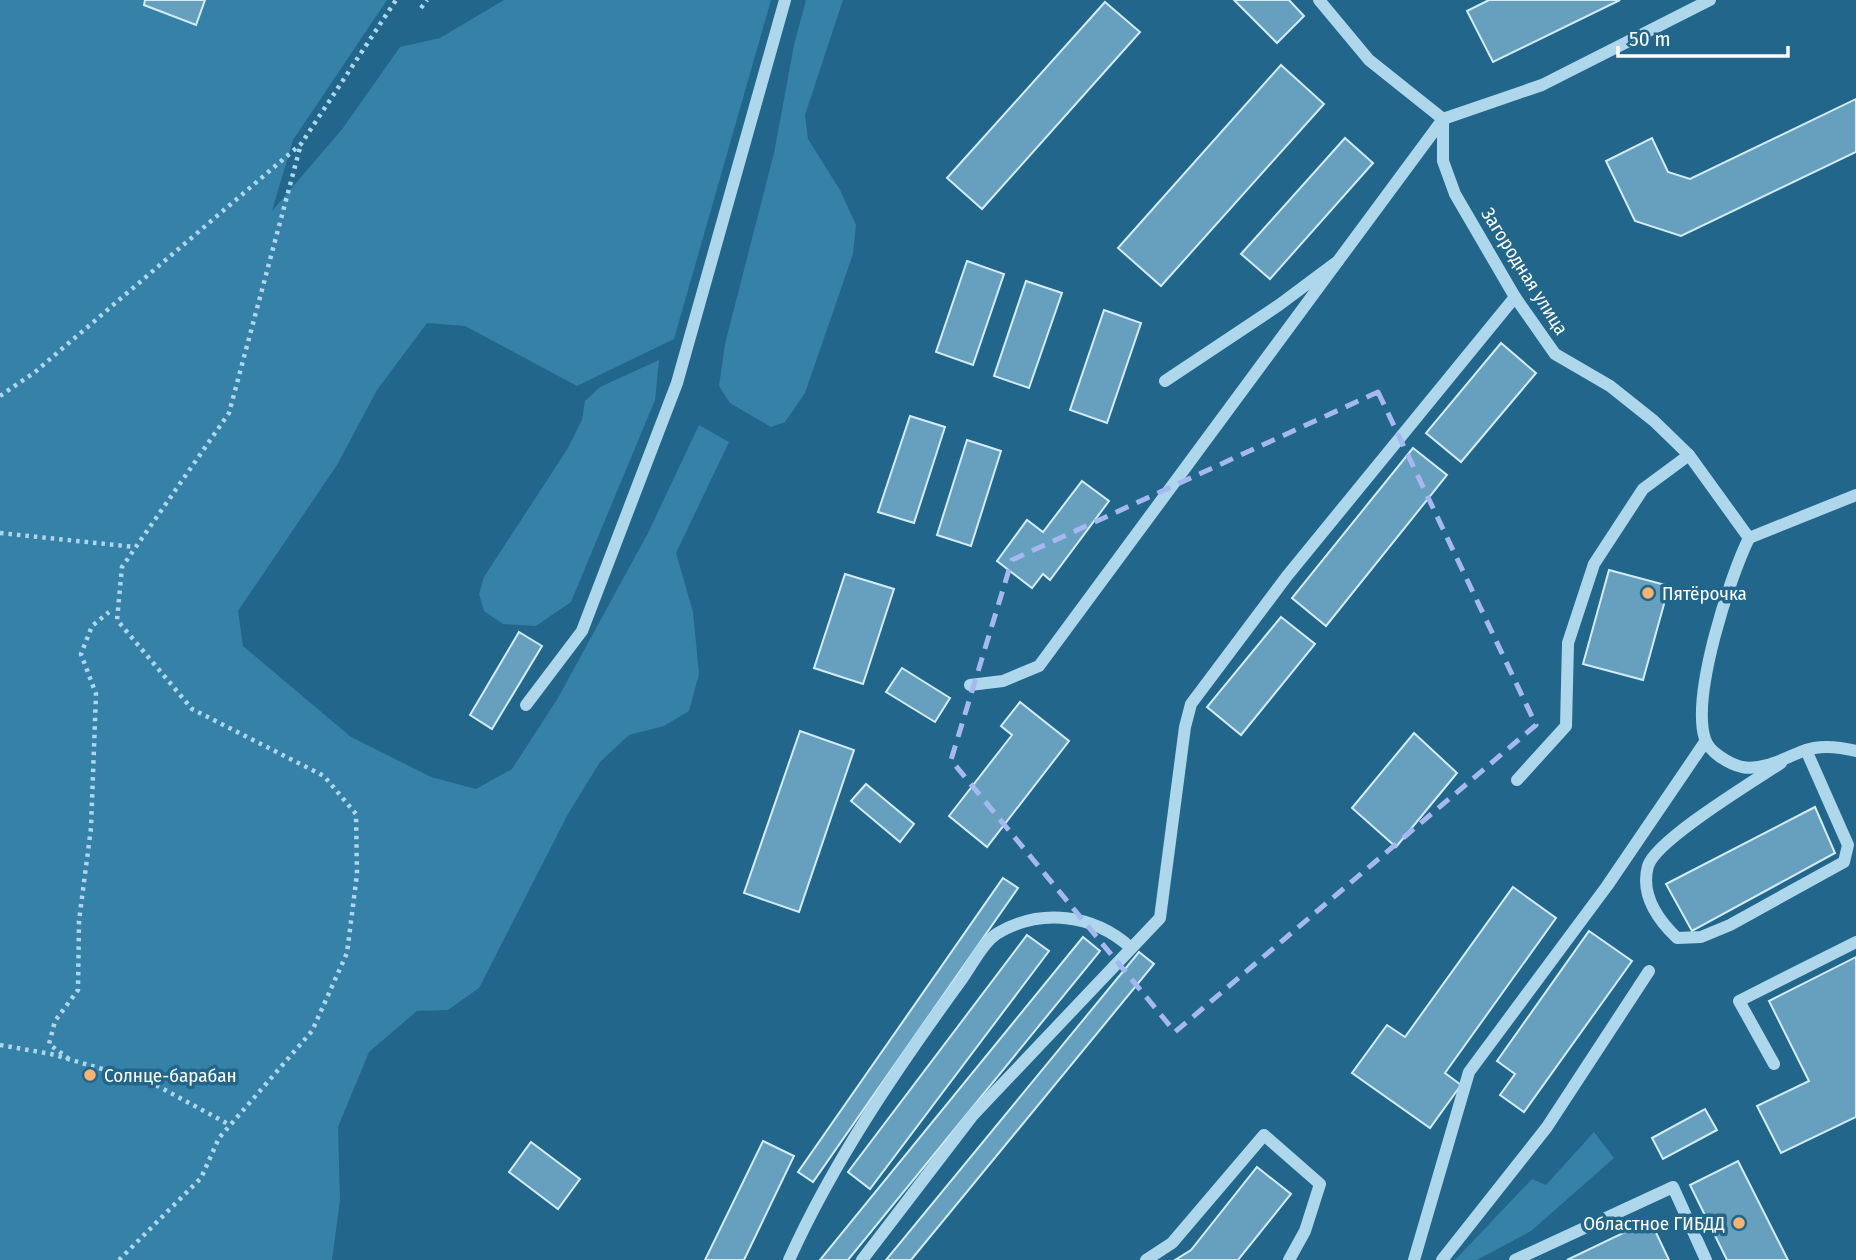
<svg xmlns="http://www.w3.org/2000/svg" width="1856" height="1260" font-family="'Fira Sans Condensed',sans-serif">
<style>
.green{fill:#3681a8}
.building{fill:#67a0bf;stroke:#d3ecf8;stroke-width:2}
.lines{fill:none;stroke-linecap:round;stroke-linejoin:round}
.path{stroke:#afd7eb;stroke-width:4.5;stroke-dasharray:3.5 5;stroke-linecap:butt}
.minor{stroke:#afd7eb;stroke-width:12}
.marked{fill:none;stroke:#a5b8ef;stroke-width:5;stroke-dasharray:14 9;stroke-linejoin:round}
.poi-dot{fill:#f7b470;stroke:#22668b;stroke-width:2.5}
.labels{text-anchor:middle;stroke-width:7;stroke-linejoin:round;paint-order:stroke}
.street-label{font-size:19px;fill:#fff;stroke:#22668b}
.poi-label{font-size:19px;fill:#fff;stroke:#22668b;text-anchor:start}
</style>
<rect width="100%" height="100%" fill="#22668b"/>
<g class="green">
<polygon points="0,0 387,0 293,140 272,211 343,128 400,47 440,38 504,0 771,0 674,339 577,386 465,326 427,323 377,390 337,465 238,611 243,646 351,737 431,777 476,789 512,769 558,698 648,533 699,425 729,442 676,553 693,612 699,674 689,711 664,726 629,735 600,762 568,814 479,988 448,1010 417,1011 369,1052 338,1127 340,1200 332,1260 0,1260"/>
<polygon points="806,0 843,0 805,115 808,139 840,190 856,225 853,254 805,393 785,422 771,427 730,403 719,386 725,344 774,153 794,45"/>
<polygon points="659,360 655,400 571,602 536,626 503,624 484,611 479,594 484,577 568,448 582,420 585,401 600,387"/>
<polygon points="1594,1132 1614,1158 1531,1231 1477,1260 1455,1260 1532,1179 1546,1185"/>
</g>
<g class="building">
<polygon points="145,0 205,0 196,25 144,5"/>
<polygon points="1234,0 1289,0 1304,16 1277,43"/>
<polygon points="1489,0 1620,0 1493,62 1467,11"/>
<polygon points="1105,2 1140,32 982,209 947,178"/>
<polygon points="1281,65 1324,104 1161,286 1118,248"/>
<polygon points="1856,99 1856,152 1681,236 1635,221 1606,161 1652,138 1668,172 1690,179"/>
<polygon points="1345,138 1373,163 1270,279 1241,254"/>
<polygon points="967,261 1004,274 973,365 936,352"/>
<polygon points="1026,281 1062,293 1029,388 994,376"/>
<polygon points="1104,310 1141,323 1107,423 1070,410"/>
<polygon points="1501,343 1536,373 1461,462 1426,433"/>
<polygon points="910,416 945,427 914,523 878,512"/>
<polygon points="967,440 1001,451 971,546 937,535"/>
<polygon points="1413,448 1447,475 1326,626 1292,598"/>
<polygon points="1082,481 1109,501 1050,580 1043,574 1032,588 997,561 1027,520 1043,532"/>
<polygon points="1609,570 1669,586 1643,680 1583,664"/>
<polygon points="845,574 894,589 863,684 814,668"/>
<polygon points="1281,617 1315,644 1241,735 1207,707"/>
<polygon points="519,632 542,646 492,729 470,715"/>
<polygon points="902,668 950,698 935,722 886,692"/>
<polygon points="1020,702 1069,741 987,847 949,816 1012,735 1001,726"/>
<polygon points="800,731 854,750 799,912 744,893"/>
<polygon points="1414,733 1457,773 1396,847 1352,808"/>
<polygon points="866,784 914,824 900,842 851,801"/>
<polygon points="1815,807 1835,853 1692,931 1666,884"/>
<polygon points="1003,878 1018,888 813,1182 798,1172"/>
<polygon points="1513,887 1556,918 1445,1073 1461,1085 1430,1128 1352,1073 1387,1025 1405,1037"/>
<polygon points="1589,931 1632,961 1524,1112 1500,1095 1515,1074 1497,1061"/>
<polygon points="1027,935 1049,951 870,1189 848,1172"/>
<polygon points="1083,937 1100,951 848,1260 820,1260"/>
<polygon points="1139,952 1154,964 911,1260 886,1260"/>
<polygon points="1856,957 1856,1117 1781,1153 1757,1106 1809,1081 1769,1001"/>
<polygon points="1705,1109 1717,1130 1663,1159 1652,1138"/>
<polygon points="763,1141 794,1156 744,1260 705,1260"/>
<polygon points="531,1142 580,1179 558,1209 509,1172"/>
<polygon points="1738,1161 1788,1260 1727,1260 1690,1185"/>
<polygon points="1257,1167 1291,1194 1238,1260 1175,1260 1191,1250"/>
<polygon points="1650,1220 1669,1260 1567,1260"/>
</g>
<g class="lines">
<g class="path">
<polyline points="421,8 427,0"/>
<polyline points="0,396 35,372 301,144 396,0"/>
<polyline points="0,533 135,547"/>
<polyline points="0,1045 51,1054 154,1084 230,1125"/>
<polyline points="69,1059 49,1044 55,1021 78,990 79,921 91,828 96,694 81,654 92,626 109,612"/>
<polyline points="119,1260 201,1178 219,1138 312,1031 347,953 357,874 356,814 324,776 192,709 117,620 122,567 229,413 301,144"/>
</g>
<g class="minor">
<polyline points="1319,0 1369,60 1443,119"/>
<polyline points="1443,119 1443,161 1455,194 1515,297 1555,354 1610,386 1654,421 1689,455 1749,538"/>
<polyline points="1443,119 1542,85 1710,0"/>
<polyline points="1165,381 1279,305 1338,261 1443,119"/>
<path d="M1749 538C1729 579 1691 696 1705 739 1709 752 1729 764 1742 767 1763 771 1785 758 1803 751 1819 745 1840 747 1856 751"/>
<polyline points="1749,538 1856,495"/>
<polyline points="970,685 1003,681 1039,666 1338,261"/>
<polyline points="526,705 582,631 677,383 785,0"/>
<path d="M1781 763C1754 781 1656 840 1648 866 1640 895 1657 919 1677 938L1701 937 1730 925 1844 862 1848 845 1806 750"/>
<polyline points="1517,780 1566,726 1568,643 1594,564 1643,489 1689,455"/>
<polyline points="1774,1064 1739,1001 1856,942"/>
<path d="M789 1260C834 1160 898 1067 962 979 972 965 984 941 998 933 1041 908 1093 914 1130 947"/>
<polyline points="862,1260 973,1115 1160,918 1185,727 1191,704 1287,576 1515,297"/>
<polyline points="1146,1260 1172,1243 1264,1135 1320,1184 1305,1231 1289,1260"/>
<polyline points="1414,1260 1469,1072 1607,886 1705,742"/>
<polyline points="1442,1260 1547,1127 1649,971"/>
<polyline points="1515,1260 1673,1187 1706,1260"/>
</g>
</g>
<path class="marked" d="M1378 392 1536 725 1175 1032 951 760 1012 560Z"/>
<g class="poi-dot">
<circle cx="1648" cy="593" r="7"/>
<circle cx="90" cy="1075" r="7"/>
<circle cx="1739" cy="1223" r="7"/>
</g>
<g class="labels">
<g class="street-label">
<text transform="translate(1525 271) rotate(58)" y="7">Загородная улица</text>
</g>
<g class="poi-label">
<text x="1662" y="600">Пятёрочка</text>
<text x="104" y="1082">Солнце-барабан</text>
<text x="1725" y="1230" text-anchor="end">Областное ГИБДД</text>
</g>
</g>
<path d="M1618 46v10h170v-10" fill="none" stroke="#ffffff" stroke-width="3.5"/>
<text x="1629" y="46" font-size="21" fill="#ffffff" stroke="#22668b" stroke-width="5" paint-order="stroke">50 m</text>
</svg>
